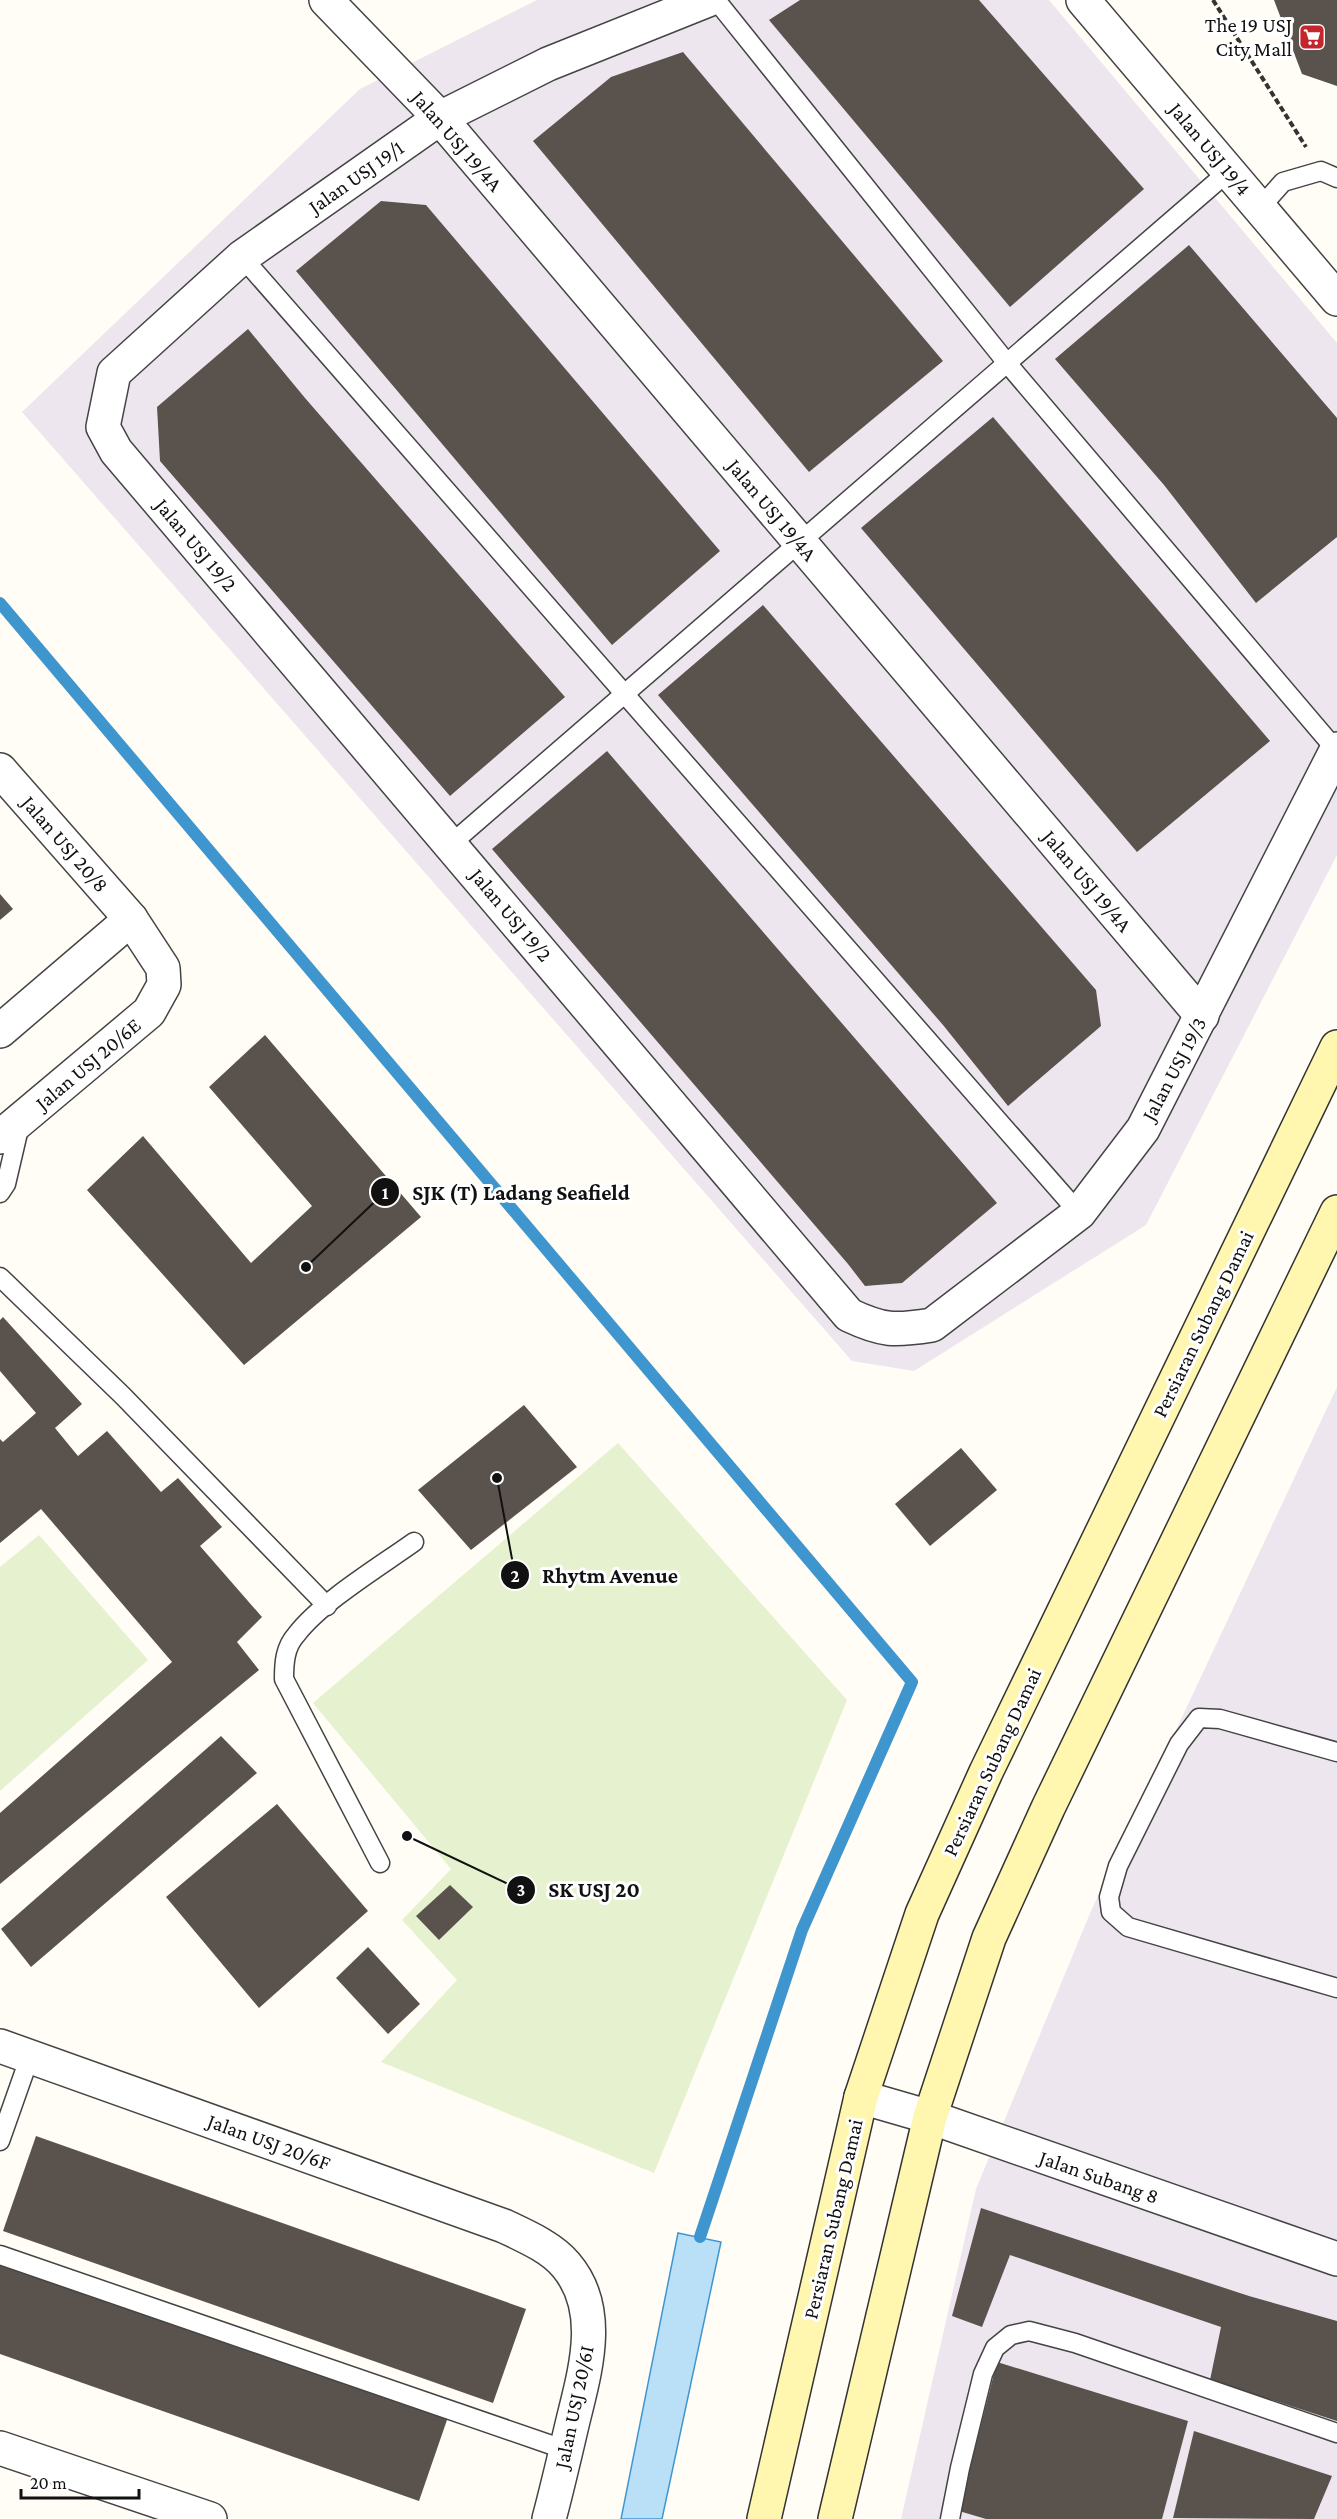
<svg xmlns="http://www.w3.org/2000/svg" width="1337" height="2519" font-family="'Crimson Pro',serif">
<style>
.industrial{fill:#eee6ef}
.pitch{fill:#e6f2cf}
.water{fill:#b9e0f7;stroke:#3f96cf;stroke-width:1.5}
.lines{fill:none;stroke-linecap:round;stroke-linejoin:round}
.stream{stroke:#3f96cf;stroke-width:12}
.building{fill:#5a524d}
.lane-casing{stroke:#444;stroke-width:21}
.street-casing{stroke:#444;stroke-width:36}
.secondary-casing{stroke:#333;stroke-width:36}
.path{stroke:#333;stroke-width:4;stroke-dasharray:6 3;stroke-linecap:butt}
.lane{stroke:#fff;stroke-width:18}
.street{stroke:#fff;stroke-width:33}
.secondary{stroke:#fff6b0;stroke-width:33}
.labels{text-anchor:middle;stroke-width:6;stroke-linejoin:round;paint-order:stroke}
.poi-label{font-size:21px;fill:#111;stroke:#fff;text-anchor:end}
.street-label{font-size:21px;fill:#111;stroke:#fff}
.leader{fill:none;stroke:#111;stroke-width:2}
.callout-dot{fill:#111;stroke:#fff;stroke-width:2}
.mark-label{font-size:18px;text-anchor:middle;font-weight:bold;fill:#fff}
.callout-label{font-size:22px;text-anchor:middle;font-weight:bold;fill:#111;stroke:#fff;stroke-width:6;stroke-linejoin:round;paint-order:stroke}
</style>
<rect width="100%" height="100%" fill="#fffdf5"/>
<g class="industrial">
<polygon points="537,0 1049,0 1337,343 1337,855 1146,1225 914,1371 852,1361 22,412 360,89"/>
<polygon points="1337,1387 1337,2519 901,2519 976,2189 1091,1911"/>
</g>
<g class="pitch">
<polygon points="618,1443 847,1700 654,2173 381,2062 457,1980 402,1920 451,1869 313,1703"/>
<polygon points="39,1535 148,1660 0,1791 0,1567"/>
</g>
<polygon class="water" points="678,2233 721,2242 662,2519 621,2519"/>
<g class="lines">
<polyline class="stream" points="0,603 912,1682 802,1930 700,2237"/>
</g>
<g class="building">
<polygon points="800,0 979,0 1144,189 1010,307 769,20"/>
<polygon points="1274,0 1337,0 1337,86 1302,74"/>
<polygon points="683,52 943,361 809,472 533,141 611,77"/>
<polygon points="381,201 426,205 720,551 612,645 296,271"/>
<polygon points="1189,245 1337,418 1337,537 1256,603 1164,485 1055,359"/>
<polygon points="248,329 305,398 565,697 450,796 160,461 157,407"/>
<polygon points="993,417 1270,741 1137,852 861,528"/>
<polygon points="763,605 1096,990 1101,1026 1008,1106 943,1025 658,695"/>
<polygon points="607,751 997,1203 902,1283 865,1286 848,1264 492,849"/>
<polygon points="0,894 13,909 0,920"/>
<polygon points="265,1035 421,1217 244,1365 87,1190 143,1136 251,1263 312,1206 209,1087"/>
<polygon points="3,1317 82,1404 55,1428 78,1456 107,1431 161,1492 178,1478 222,1527 200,1546 262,1617 237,1642 259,1670 0,1884 0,1813 172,1662 41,1509 0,1543 0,1439 3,1442 36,1413 0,1371 0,1320"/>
<polygon points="524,1405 577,1467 471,1550 418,1490"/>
<polygon points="961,1448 997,1490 930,1546 895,1504"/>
<polygon points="221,1736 257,1773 31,1967 1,1929"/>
<polygon points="277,1804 368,1911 259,2008 166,1897"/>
<polygon points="450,1885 473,1907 439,1940 416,1916"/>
<polygon points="368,1947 420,2004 388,2034 336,1978"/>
<polygon points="36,2136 526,2309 493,2403 3,2231"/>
<polygon points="981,2208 1249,2296 1337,2321 1337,2421 1210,2380 1221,2327 1010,2255 982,2327 952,2316"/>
<polygon points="0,2260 448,2417 419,2501 0,2354"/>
<polygon points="997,2362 1188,2421 1162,2519 986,2519 959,2511"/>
<polygon points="1194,2431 1332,2476 1314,2519 1173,2518"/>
</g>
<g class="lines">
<defs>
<g id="lane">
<polyline points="716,0 1007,363 1336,750"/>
<polyline points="1260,208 1283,182 1321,171 1337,178"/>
<polyline points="242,257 1079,1213"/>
<polyline points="451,844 1229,171"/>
<polyline points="0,1193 6,1184 20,1124"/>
<polyline points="0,1277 123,1396 327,1606"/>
<polyline points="1337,1752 1220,1719 1199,1718 1179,1744 1118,1866 1109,1897 1111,1912 1128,1927 1337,1988"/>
<path d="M380 1863 284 1679C284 1663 285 1647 296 1635 321 1602 379 1567 414 1542"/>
<polyline points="0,2141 30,2056"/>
<polyline points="0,2255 566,2450"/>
<polyline points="950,2519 960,2468 983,2374 995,2348 1011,2335 1029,2331 1075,2343 1337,2433"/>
</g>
<g id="street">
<polyline points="326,0 440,118 1202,1016"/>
<path d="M708 0 548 64 440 118 242 257 114 373 103 427 116 451 849 1315C883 1331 894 1331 932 1325L1079 1213 1143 1129 1337 749"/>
<polyline points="1083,0 1337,299"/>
<polyline points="0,770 131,919 163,968 164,985 149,1012 0,1137"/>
<polyline points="0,1031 131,919"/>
<path d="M0 2046 504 2226C525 2236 551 2247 566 2265 606 2312 583 2377 571 2429 564 2459 557 2489 549 2519"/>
<polyline points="861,2097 930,2117 1337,2259"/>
<polyline points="0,2448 210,2519"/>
</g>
<g id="secondary">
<polyline points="764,2519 861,2097 922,1914 986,1772 1337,1047"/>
<polyline points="835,2519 930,2117 989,1938 1048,1808 1337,1212"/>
</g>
</defs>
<use href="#lane" class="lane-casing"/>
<use href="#street" class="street-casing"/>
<use href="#secondary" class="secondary-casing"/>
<polyline class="path" points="1213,0 1306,147"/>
<use href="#lane" class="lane"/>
<use href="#street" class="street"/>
<use href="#secondary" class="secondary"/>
</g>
<defs>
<symbol id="supermarket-square" viewBox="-11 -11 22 22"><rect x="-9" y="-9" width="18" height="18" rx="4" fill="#c4262e" stroke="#fff"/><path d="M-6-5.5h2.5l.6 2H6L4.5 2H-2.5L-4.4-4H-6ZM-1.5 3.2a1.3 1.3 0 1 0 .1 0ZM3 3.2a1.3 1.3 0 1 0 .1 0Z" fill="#fff"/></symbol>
</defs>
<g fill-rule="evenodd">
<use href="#supermarket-square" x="1297" y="22" width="30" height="30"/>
</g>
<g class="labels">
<g class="poi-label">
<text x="1292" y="32">The 19 USJ<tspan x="1292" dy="24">City Mall</tspan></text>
</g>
<g class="street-label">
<text transform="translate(457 141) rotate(49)" y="7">Jalan USJ 19/4A</text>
<text transform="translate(1210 149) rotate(50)" y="7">Jalan USJ 19/4</text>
<text transform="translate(356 177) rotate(-35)" y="7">Jalan USJ 19/1</text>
<text transform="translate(772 510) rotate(50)" y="7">Jalan USJ 19/4A</text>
<text transform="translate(196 545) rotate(50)" y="7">Jalan USJ 19/2</text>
<text transform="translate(65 844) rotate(49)" y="7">Jalan USJ 20/8</text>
<text transform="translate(1087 881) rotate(50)" y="7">Jalan USJ 19/4A</text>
<text transform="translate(511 915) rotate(50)" y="7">Jalan USJ 19/2</text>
<text transform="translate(88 1064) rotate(-40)" y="7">Jalan USJ 20/6E</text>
<text transform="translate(1174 1069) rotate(-62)" y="7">Jalan USJ 19/3</text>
<text transform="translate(1203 1324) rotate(-64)" y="7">Persiaran Subang Damai</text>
<text transform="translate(992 1762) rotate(-65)" y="7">Persiaran Subang Damai</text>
<text transform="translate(269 2142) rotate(20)" y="7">Jalan USJ 20/6F</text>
<text transform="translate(1099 2177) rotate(19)" y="7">Jalan Subang 8</text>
<text transform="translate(833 2219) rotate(-77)" y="7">Persiaran Subang Damai</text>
<text transform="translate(574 2407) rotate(-78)" y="7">Jalan USJ 20/6I</text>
</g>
</g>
<path class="leader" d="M306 1267L385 1192M497 1478L515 1575M407 1836L521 1890"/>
<g class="callout-dot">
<circle cx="306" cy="1267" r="6"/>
<circle cx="497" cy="1478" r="6"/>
<circle cx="407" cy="1836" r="6"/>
<circle cx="385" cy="1192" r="15"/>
<circle cx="515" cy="1575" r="15"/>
<circle cx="521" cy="1890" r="15"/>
</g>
<g class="mark-label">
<text x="385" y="1199">1</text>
<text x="515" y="1582">2</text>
<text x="521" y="1896">3</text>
</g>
<g class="callout-label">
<text x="521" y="1200">SJK (T) Ladang Seafield</text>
<text x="610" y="1583">Rhytm Avenue</text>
<text x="594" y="1897">SK USJ 20</text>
</g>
<path d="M21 2489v9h118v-9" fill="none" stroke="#111111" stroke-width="3"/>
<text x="30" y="2489" font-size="18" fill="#111111" stroke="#ffffff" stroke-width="4.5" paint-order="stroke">20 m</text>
</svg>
